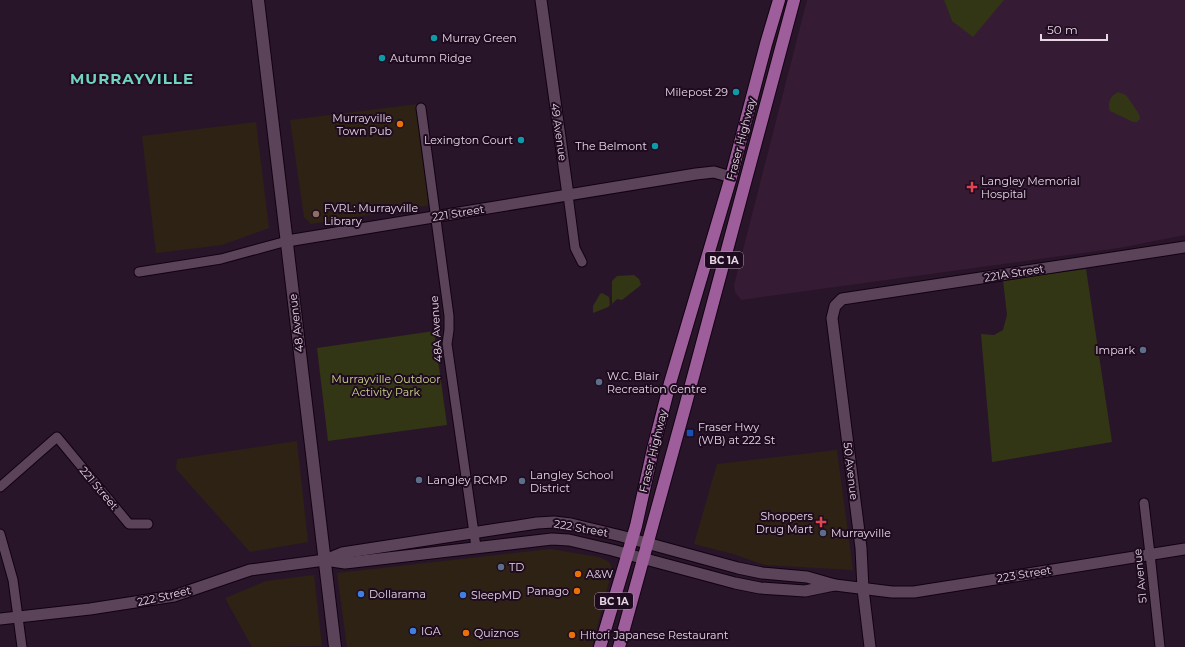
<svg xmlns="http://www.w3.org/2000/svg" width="1185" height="647" font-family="Montserrat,sans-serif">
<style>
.commercial{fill:#2e2214}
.built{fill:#351b34}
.green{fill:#323615}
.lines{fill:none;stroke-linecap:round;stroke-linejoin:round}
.minor-casing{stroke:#110211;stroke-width:11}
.tertiary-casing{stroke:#110211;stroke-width:13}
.secondary-casing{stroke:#110211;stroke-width:14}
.primary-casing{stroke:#110211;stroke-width:14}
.minor{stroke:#5b435a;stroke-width:9}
.tertiary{stroke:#5b435a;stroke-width:11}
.secondary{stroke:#5b435a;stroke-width:12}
.primary{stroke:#9e5d9b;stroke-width:12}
.culture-dot{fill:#0f9aa8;stroke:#1f0b1f;stroke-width:1.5}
.food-dot{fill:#e8710a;stroke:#1f0b1f;stroke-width:1.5}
.health-dot{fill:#e0444e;stroke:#1f0b1f;stroke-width:1.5}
.education-dot{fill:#8d6e63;stroke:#1f0b1f;stroke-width:1.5}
.service-dot{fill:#5c6f8a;stroke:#1f0b1f;stroke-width:1.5}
.transit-dot{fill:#1a4fb4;stroke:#1f0b1f;stroke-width:1.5}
.shop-dot{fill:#3f7fe0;stroke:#1f0b1f;stroke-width:1.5}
.labels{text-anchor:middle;stroke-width:4;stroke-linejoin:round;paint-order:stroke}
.shield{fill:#1f0b1f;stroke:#aa9aa9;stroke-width:1}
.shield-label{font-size:10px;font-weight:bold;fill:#e5d7e4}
.poi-label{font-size:11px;fill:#e5d7e4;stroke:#1f0b1f;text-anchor:start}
.street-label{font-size:11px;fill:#e5d7e4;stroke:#1f0b1f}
.park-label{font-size:11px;fill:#ccd889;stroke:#1f0b1f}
.district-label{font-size:15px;font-weight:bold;letter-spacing:1px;fill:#6fd3be;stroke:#1f0b1f}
</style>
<rect width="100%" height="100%" fill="#291529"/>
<g class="commercial">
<polygon points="418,104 431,205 311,224 304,217 290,120"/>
<polygon points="256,122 269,228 222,245 156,253 142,136"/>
<polygon points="297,441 308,542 250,552 176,469 177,459"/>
<polygon points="837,450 853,570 765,565 733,554 694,544 717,464"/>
<polygon points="550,549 598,557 606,560 610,563 612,570 592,647 347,647 337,573"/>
<polygon points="314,575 322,646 252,647 225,598 266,581"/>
</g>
<polygon class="built" points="807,0 944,0 952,21 1004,0 1185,0 1185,235 1119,248 741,300 735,292 734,285"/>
<g class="green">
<polygon points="944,0 1004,0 973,37 952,21"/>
<path d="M1118 92 1126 95 1139 114 1140 119 1137 122H1133L1110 111C1107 103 1110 96 1118 92Z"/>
<polygon points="1086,269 1112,442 992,462 981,334 994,335 1003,330 1007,315 1003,280"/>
<polygon points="634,275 639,279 641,285 622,300 617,299 612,304 612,281 617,276"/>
<polygon points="602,293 609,297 610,305 608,307 593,313 593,306 600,294"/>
<polygon points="434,331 447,425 328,441 317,348"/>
</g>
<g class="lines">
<defs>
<g id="minor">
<polyline points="421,108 449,316 449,330 447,344 476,547"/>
<polyline points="568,195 575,248 582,262"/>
<polyline points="139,272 221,259 287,241"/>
<polyline points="0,487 57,437 129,524 148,524"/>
<polyline points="1144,503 1150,554 1160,647"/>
<polyline points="0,534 13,580 22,647"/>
</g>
<g id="tertiary">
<polyline points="541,0 568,195"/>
<polyline points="287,241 696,174 714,172 731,177"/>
<polyline points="325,560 345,563 552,539 569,540 612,550 735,583 760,588 805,591 834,585"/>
<polyline points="0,619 90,609 174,596 250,570 325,560 342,553 537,523 554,522 571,524 621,536 738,568 762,573 807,577 835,585 892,592 914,592 1185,549"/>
<polyline points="870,647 863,589 861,548 832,318 835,306 842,299 1185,247"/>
</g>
<polyline id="secondary" points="258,0 335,647"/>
<g id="primary">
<polyline points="600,647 636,526 653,449 670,383 731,177 766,44 779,0"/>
<polyline points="619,647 685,407 794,0"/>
</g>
</defs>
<use href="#minor" class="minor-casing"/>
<use href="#tertiary" class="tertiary-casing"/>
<use href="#secondary" class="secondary-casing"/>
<use href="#primary" class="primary-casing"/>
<use href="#minor" class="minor"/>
<use href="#tertiary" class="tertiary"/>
<use href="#secondary" class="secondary"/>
<use href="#primary" class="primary"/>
</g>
<g class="culture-dot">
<circle cx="434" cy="38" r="4"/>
<circle cx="382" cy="58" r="4"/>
<circle cx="736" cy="92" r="4"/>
<circle cx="521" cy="140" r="4"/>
<circle cx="655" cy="146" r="4"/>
</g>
<g class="food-dot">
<circle cx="400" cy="124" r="4"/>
<circle cx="578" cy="574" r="4"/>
<circle cx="577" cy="591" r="4"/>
<circle cx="466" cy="633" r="4"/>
<circle cx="572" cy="635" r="4"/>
</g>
<g class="health-dot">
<path d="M970 181h4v4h4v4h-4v4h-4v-4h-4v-4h4z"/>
<path d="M819 516h4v4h4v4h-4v4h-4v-4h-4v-4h4z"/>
</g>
<circle class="education-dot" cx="316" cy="214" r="4"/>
<g class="service-dot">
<circle cx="1143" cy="350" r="4"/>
<circle cx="599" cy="382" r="4"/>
<circle cx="419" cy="480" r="4"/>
<circle cx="522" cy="481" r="4"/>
<circle cx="823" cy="533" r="4"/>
<circle cx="501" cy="567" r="4"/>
</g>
<rect class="transit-dot" x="686" y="429" width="8" height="8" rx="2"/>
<g class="shop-dot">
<circle cx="361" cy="594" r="4"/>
<circle cx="463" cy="595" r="4"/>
<circle cx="413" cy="631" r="4"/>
</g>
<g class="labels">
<g class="shield">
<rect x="705" y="252" width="38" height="16" rx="3"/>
<rect x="595" y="593" width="38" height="16" rx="3"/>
</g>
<g class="shield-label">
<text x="724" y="264">BC 1A</text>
<text x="614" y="605">BC 1A</text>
</g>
<g class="poi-label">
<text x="442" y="42">Murray Green</text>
<text x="390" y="62">Autumn Ridge</text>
<text x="728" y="96" text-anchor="end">Milepost 29</text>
<text x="392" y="122" text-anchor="end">Murrayville<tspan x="392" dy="13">Town Pub</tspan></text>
<text x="513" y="144" text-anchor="end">Lexington Court</text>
<text x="647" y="150" text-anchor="end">The Belmont</text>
<text x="981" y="185">Langley Memorial<tspan x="981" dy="13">Hospital</tspan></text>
<text x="324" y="212">FVRL: Murrayville<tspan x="324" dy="13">Library</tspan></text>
<text x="1135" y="354" text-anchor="end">Impark</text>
<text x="607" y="380">W.C. Blair<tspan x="607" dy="13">Recreation Centre</tspan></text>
<text x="698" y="431">Fraser Hwy<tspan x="698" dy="13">(WB) at 222 St</tspan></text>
<text x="530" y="479">Langley School<tspan x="530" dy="13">District</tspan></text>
<text x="427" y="484">Langley RCMP</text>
<text x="813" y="520" text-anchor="end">Shoppers<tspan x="813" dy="13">Drug Mart</tspan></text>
<text x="831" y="537">Murrayville</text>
<text x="509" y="571">TD</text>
<text x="586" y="578">A&amp;W</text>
<text x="569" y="595" text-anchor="end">Panago</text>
<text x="369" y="598">Dollarama</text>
<text x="471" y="599">SleepMD</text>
<text x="421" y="635">IGA</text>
<text x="474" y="637">Quiznos</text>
<text x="580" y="639">Hitori Japanese Restaurant</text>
</g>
<g class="street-label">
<text transform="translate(559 132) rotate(82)" y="4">49 Avenue</text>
<text transform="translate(741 139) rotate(-75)" y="4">Fraser Highway</text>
<text transform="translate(458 213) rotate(-9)" y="4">221 Street</text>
<text transform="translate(1014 273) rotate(-9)" y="4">221A Street</text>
<text transform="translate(296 323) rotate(-97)" y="4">48 Avenue</text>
<text transform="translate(436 329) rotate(-94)" y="4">48A Avenue</text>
<text transform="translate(653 451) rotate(-76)" y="4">Fraser Highway</text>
<text transform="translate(851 471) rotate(83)" y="4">50 Avenue</text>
<text transform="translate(99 488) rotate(50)" y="4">221 Street</text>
<text transform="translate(581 528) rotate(10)" y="4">222 Street</text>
<text transform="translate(1024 574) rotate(-9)" y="4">223 Street</text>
<text transform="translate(1140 576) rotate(-96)" y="4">51 Avenue</text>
<text transform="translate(164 596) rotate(-13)" y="4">222 Street</text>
</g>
<g class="park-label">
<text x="386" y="383">Murrayville Outdoor<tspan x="386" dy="13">Activity Park</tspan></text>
</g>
<g class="district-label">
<text x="132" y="84">MURRAYVILLE</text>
</g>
</g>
<path d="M1041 34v6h66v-6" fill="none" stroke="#e5d7e4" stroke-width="2"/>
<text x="1047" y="34" font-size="12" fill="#e5d7e4" stroke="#1f0b1f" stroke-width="3" paint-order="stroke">50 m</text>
</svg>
